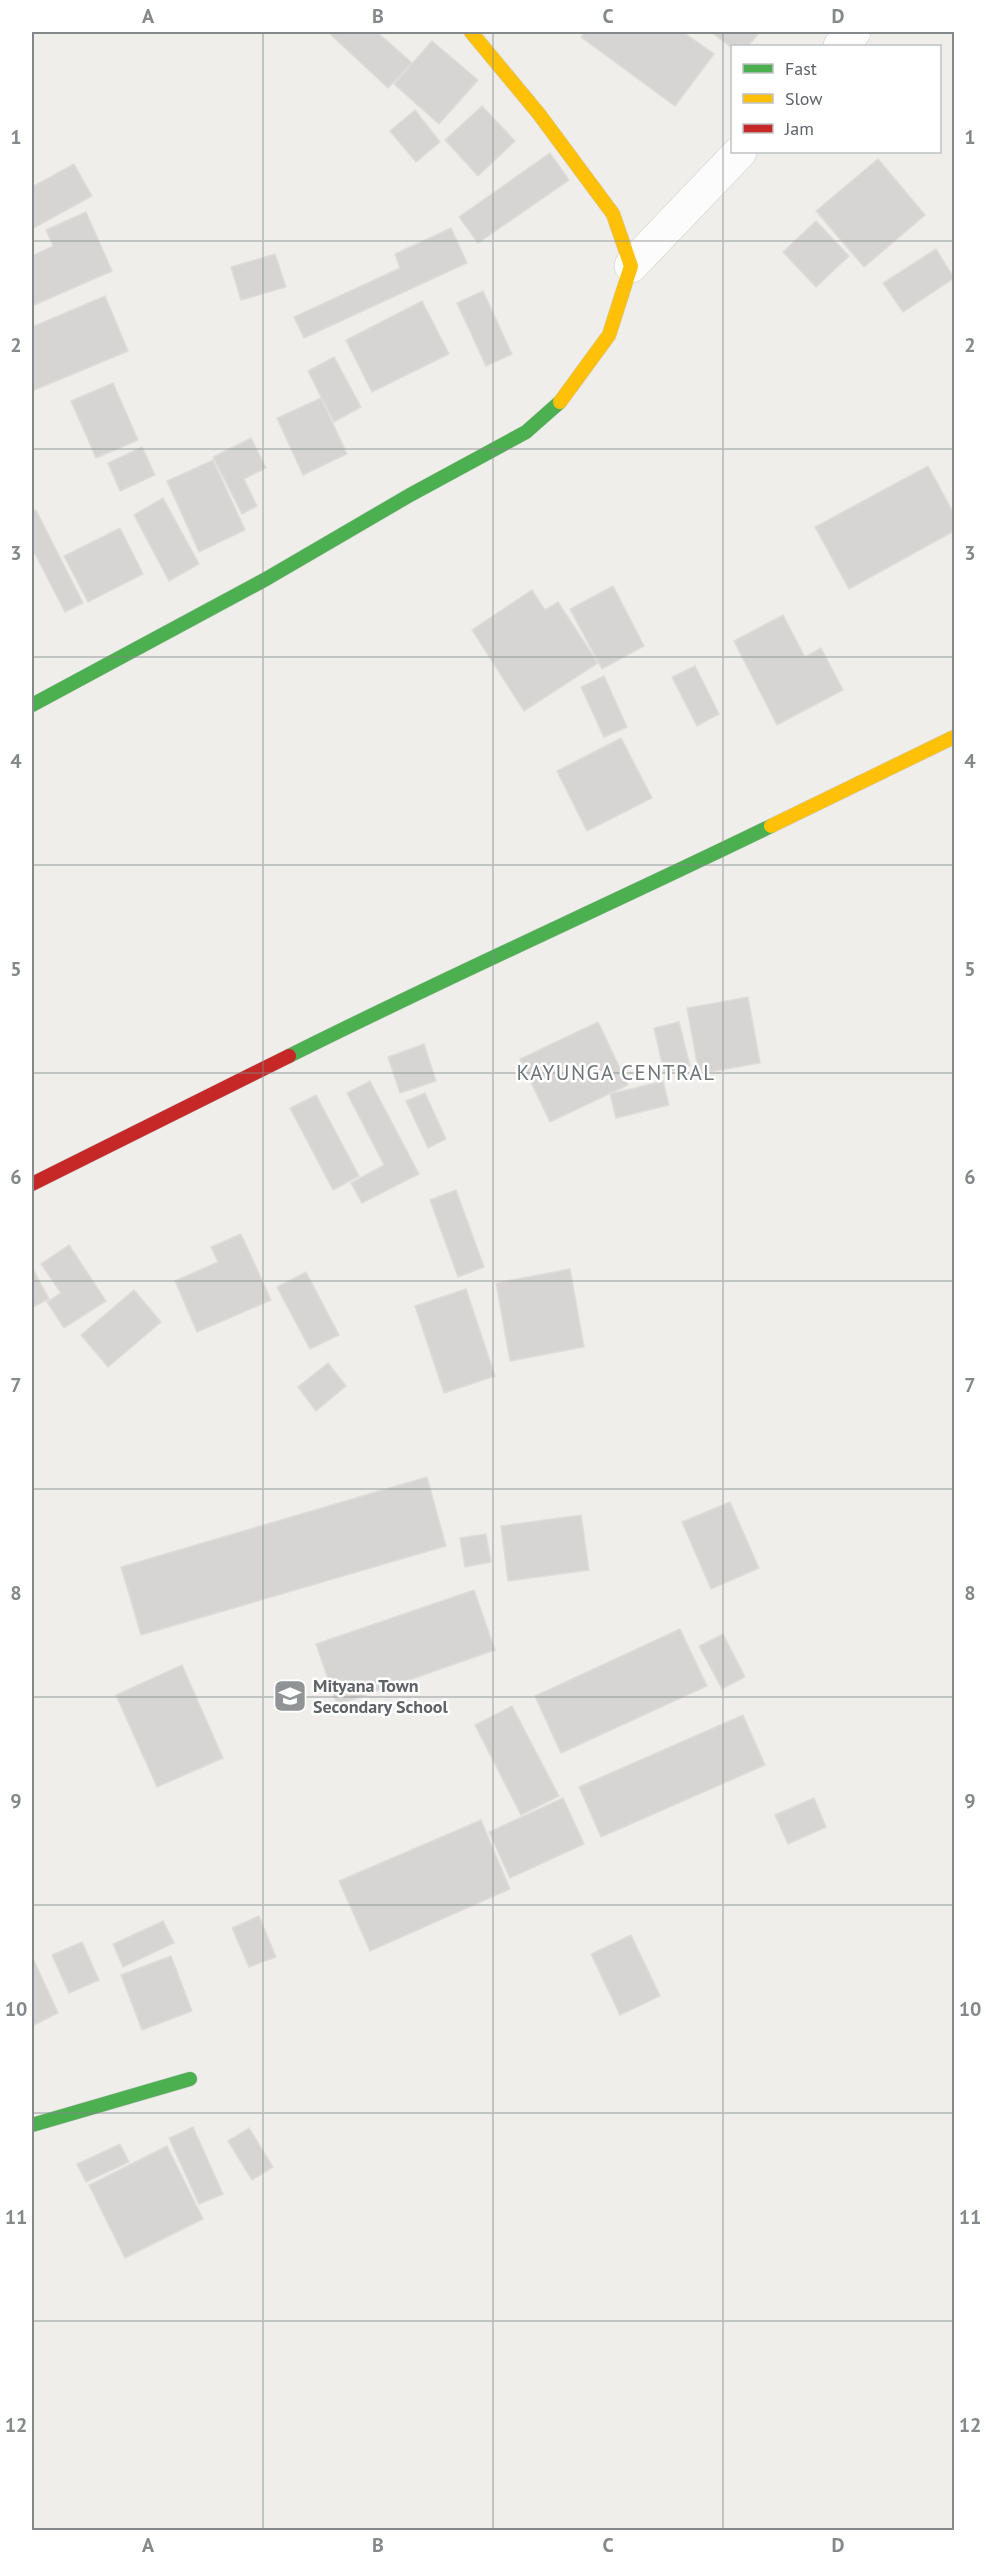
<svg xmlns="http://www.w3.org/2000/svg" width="986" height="2562" font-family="'PT Sans',sans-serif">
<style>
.building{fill:#d6d5d3;stroke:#deddd9;stroke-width:1.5}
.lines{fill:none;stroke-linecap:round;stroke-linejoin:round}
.street-casing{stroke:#cbcccc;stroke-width:34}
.fast-casing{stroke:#cacacb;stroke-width:15}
.slow-casing{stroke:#cacacb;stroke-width:15}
.jam-casing{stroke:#cacacb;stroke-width:15}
.street{stroke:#fdfcfc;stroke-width:33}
.fast{stroke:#4caf50;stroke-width:14}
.slow{stroke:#ffc107;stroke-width:14}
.jam{stroke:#c62828;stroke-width:14}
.grid{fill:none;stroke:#84888a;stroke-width:1.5;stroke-opacity:0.55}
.labels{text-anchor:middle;stroke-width:5;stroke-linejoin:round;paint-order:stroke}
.poi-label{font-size:18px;font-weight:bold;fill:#5f6368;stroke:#fff;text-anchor:start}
.quarter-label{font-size:21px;letter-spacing:1.5px;fill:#70757a;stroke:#fff}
.neatline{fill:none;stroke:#84888a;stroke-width:2}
.grid-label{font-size:20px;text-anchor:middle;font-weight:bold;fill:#84888a}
</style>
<rect width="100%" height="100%" fill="#efeeea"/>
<g class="building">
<polygon points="328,32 377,32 412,63 388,88"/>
<polygon points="585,32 683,32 714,54 675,106 581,37"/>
<polygon points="711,32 760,32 748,46 732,48"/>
<polygon points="432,41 478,80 439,124 394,84"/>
<polygon points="482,106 515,141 478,176 445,140"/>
<polygon points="415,110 440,142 416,162 390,131"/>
<polygon points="550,153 569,180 478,243 459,217"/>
<polygon points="878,159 925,215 864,267 816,211"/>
<polygon points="74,164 92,196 32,229 32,187"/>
<polygon points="86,212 112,271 32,306 32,256 53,246 46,230"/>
<polygon points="816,221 849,256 816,287 783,252"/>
<polygon points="451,228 467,263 304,338 294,317 400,268 395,254"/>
<polygon points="936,249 954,278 903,312 883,283"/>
<polygon points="275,254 286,287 241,300 231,267"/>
<polygon points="483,291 512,354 486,366 457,303"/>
<polygon points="105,296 128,351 32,391 32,327"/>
<polygon points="422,301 449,354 372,392 346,340"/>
<polygon points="334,357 361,407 334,422 308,371"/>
<polygon points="113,383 138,440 96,458 71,401"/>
<polygon points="321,398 347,454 303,475 277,418"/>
<polygon points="251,438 266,468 244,479 257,506 242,514 213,457"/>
<polygon points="142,447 155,475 120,491 108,463"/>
<polygon points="213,460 245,530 199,552 167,481"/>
<polygon points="928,466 954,514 954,531 849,589 815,527"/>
<polygon points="163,498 199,564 169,581 134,515"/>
<polygon points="36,510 83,603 65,612 32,548 32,512"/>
<polygon points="120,528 143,574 88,602 64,556"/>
<polygon points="613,586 644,646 602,669 570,609"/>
<polygon points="532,590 545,610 558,602 598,663 524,711 472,630"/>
<polygon points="783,615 805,657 821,648 843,690 777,725 734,641"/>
<polygon points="695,666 719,714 697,726 672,677"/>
<polygon points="604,676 627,727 604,737 581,687"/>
<polygon points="621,738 652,798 587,831 557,771"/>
<polygon points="748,997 760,1063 699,1074 687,1008"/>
<polygon points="598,1022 628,1085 550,1122 520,1059"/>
<polygon points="679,1022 690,1066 664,1073 654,1028"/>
<polygon points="424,1044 436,1081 400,1093 388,1057"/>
<polygon points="370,1081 419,1174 362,1203 351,1183 384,1165 347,1093"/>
<polygon points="663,1081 669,1105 616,1118 610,1094"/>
<polygon points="425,1093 446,1139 428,1148 406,1101"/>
<polygon points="316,1095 359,1176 333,1190 290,1108"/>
<polygon points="456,1190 484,1267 458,1277 430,1200"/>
<polygon points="241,1234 271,1300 197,1332 175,1281 218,1262 211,1247"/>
<polygon points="69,1245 106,1301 64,1328 47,1302 61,1293 41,1264"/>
<polygon points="32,1267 49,1299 33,1307 32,1304"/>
<polygon points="570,1269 584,1347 510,1361 496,1283"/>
<polygon points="306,1272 339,1335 310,1349 277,1287"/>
<polygon points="466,1289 495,1376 444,1393 415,1306"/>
<polygon points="134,1290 161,1322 108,1367 81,1335"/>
<polygon points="328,1363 346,1386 316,1411 298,1387"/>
<polygon points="427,1477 446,1546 141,1635 121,1567"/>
<polygon points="730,1502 759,1568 711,1589 682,1522"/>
<polygon points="581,1515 589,1570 508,1581 501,1526"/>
<polygon points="486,1534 491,1562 465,1567 460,1538"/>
<polygon points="474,1590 495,1650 337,1705 316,1644"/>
<polygon points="680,1629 707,1686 561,1753 535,1696"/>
<polygon points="723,1634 745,1677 722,1689 699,1646"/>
<polygon points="182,1665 223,1758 157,1787 116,1695"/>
<polygon points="512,1706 559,1796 521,1815 475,1725"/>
<polygon points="743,1715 765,1765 601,1837 579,1787"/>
<polygon points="563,1798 584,1844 510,1878 489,1832"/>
<polygon points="814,1798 826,1827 788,1844 775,1815"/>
<polygon points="481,1820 510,1889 370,1951 339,1881"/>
<polygon points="259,1916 276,1957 249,1967 232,1928"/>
<polygon points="163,1921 174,1943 123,1967 113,1944"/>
<polygon points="631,1935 660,1996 620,2015 591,1954"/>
<polygon points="82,1942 99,1980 69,1993 52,1955"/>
<polygon points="32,1956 58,2013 32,2026"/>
<polygon points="171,1956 192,2011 142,2030 121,1975"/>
<polygon points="193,2127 223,2194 199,2204 169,2138"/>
<polygon points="249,2128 273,2167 252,2180 228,2141"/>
<polygon points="120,2144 129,2162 86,2182 77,2164"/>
<polygon points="167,2146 203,2219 125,2258 89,2185"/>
</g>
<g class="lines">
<defs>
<g id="street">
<polyline points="840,46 854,32"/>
<polyline points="631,266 740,152"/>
</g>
<g id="fast">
<polyline points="32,705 266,579 410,495 526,432 560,402"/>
<path d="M289 1056C448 976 611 904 771 826"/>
<polyline points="32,2125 190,2079"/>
</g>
<g id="slow">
<polyline points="471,32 539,114 613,214 631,266 609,335 560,402"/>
<polyline points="771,826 954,737"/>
</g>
<polyline id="jam" points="32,1184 289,1056"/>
</defs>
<use href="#street" class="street-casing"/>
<use href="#fast" class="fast-casing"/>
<use href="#slow" class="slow-casing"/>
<use href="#jam" class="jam-casing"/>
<use href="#street" class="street"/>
<use href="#fast" class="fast"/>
<use href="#slow" class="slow"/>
<use href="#jam" class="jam"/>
</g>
<path class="grid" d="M263 32V2530M493 32V2530M723 32V2530M32 241H954M32 449H954M32 657H954M32 865H954M32 1073H954M32 1281H954M32 1489H954M32 1697H954M32 1905H954M32 2113H954M32 2321H954"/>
<defs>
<symbol id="school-square" viewBox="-11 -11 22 22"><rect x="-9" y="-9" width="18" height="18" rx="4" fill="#919496" stroke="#fff"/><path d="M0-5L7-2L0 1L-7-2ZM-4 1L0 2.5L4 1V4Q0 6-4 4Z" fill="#fff"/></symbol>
</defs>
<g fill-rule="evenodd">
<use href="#school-square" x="271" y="1677" width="38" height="38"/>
</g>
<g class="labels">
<g class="poi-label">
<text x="313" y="1692">Mityana Town<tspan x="313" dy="21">Secondary School</tspan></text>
</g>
<g class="quarter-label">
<text x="616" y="1080">KAYUNGA CENTRAL</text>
</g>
</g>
<rect width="986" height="2562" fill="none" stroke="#ffffff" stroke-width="66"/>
<rect x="731" y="45" width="210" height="108" fill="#ffffff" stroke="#bfc1c3" stroke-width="1.5"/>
<rect x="743" y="64" width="30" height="9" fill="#4caf50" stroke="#bfc1c3" stroke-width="1.5"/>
<text x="785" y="75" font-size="18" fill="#5f6368">Fast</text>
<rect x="743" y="94" width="30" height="9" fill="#ffc107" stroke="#bfc1c3" stroke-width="1.5"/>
<text x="785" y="105" font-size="18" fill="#5f6368">Slow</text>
<rect x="743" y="124" width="30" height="9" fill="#c62828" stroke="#bfc1c3" stroke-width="1.5"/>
<text x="785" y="135" font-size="18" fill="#5f6368">Jam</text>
<rect x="33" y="33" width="920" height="2496" class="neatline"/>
<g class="grid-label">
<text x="148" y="23">A</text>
<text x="378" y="23">B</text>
<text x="608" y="23">C</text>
<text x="838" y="23">D</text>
<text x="16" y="144">1</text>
<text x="970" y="144">1</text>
<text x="16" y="352">2</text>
<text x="970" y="352">2</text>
<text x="16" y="560">3</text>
<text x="970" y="560">3</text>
<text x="16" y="768">4</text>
<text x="970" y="768">4</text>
<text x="16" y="976">5</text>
<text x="970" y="976">5</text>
<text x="16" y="1184">6</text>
<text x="970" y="1184">6</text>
<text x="16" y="1392">7</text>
<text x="970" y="1392">7</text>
<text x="16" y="1600">8</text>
<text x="970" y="1600">8</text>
<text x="16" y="1808">9</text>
<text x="970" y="1808">9</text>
<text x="16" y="2016">10</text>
<text x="970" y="2016">10</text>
<text x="16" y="2224">11</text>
<text x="970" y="2224">11</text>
<text x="16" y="2432">12</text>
<text x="970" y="2432">12</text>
<text x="148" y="2552">A</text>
<text x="378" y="2552">B</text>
<text x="608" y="2552">C</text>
<text x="838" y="2552">D</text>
</g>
</svg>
